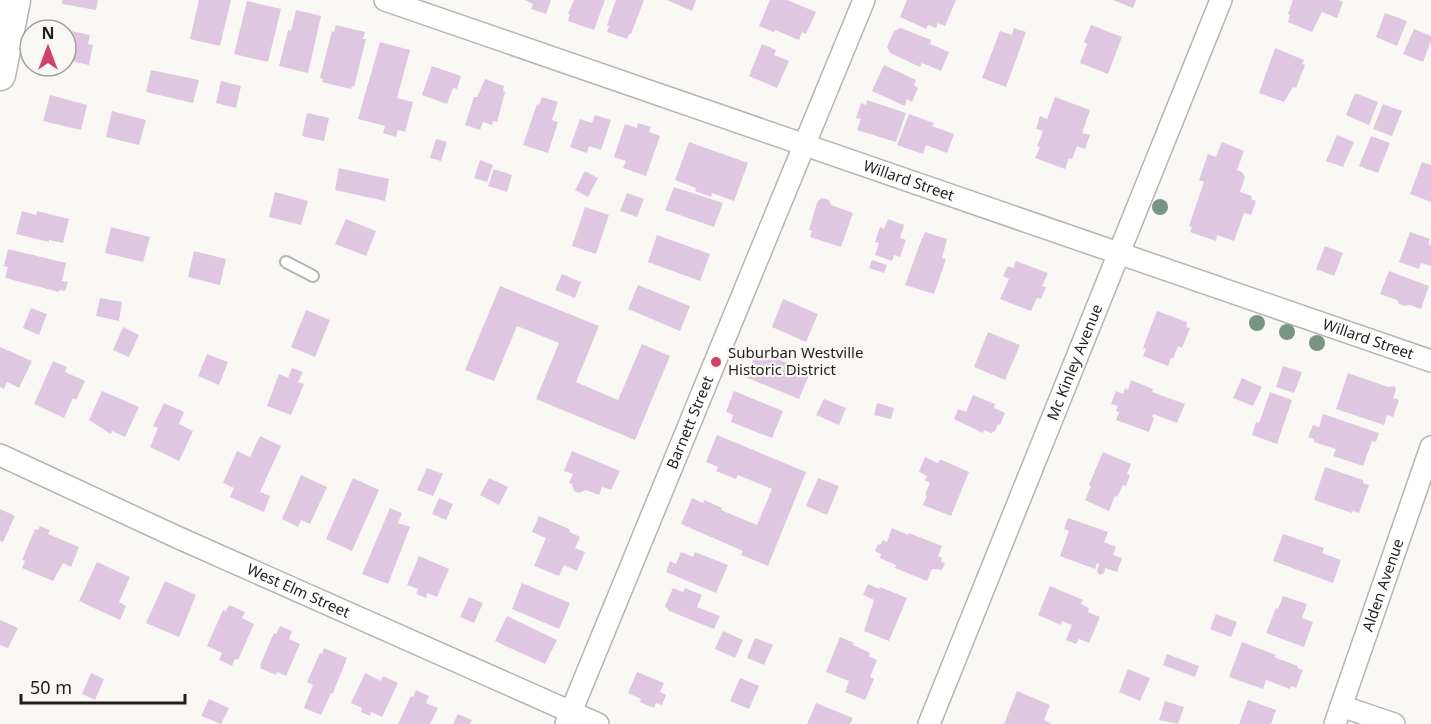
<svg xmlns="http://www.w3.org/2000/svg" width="1431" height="724" font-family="'Noto Sans',sans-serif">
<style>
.building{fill:#e0c7e1}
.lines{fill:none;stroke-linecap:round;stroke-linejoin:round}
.service-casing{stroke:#b6b4b1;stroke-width:14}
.minor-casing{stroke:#b6b4b1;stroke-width:24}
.secondary-casing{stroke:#b6b4b1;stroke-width:33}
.service{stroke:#fff;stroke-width:10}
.minor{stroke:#fff;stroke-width:21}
.secondary{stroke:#fff;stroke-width:30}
.tree{fill:#789483}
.poi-dot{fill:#d0426e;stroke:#faf8f5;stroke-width:2}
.labels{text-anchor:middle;stroke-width:4.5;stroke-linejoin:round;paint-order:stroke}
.street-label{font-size:15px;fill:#201f1e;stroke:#faf8f5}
.poi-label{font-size:15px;fill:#201f1e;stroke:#faf8f5;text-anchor:start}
</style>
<rect width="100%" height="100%" fill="#faf8f5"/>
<g class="building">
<polygon points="62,0 98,0 96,10 62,4"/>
<polygon points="199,0 231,0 220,46 190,39"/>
<polygon points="525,0 551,0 546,14 531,9 533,4"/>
<polygon points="574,0 605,0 594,30 568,21 570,14 568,14"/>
<polygon points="616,0 644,0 631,34 629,34 627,39 607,32 609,26 607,25"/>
<polygon points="667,0 696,0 692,11"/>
<polygon points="770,0 787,0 816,12 806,34 802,32 799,40 775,30 774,32 759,26"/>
<polygon points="907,0 956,0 945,26 938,23 936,28 928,25 926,29 900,17"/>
<polygon points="1113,0 1136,0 1133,8"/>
<polygon points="1293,0 1339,0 1343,2 1337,18 1322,12 1312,32 1288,22 1290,15 1288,14"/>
<polygon points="247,1 281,9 268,62 234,54"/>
<polygon points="296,10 321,16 308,73 279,66 288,30 291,31"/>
<polygon points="1385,13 1407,21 1397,46 1376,37"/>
<polygon points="336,25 365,32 363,39 366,39 354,87 352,86 351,89 322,82 323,79 320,78 332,31 334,32"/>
<polygon points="1091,25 1122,37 1108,74 1080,63 1087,44 1084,42"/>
<polygon points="901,28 931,40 930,44 949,52 941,71 922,63 920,67 890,53 887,47 894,31"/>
<polygon points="1014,28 1026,32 1006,87 982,78 1000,31 1012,35"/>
<polygon points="1414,29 1431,36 1431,41 1423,62 1403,54"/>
<polygon points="66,30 90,35 88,44 93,45 89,65 66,60"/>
<polygon points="380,42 410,50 397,98 413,102 405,132 398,130 396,137 383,133 385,126 358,119"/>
<polygon points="762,44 776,50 774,55 789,61 777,88 749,76"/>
<polygon points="1275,48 1304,60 1302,64 1305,65 1296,88 1293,87 1284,102 1259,93"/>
<polygon points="884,65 916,80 914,85 918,88 912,102 907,99 905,106 872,91"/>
<polygon points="432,66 461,76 457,89 453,88 447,104 422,95"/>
<polygon points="151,70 199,80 193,103 146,92"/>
<polygon points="485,79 504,86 503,91 505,92 497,122 493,121 492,125 483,122 480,130 465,125 474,97 477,97"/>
<polygon points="221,81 241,86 236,108 216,103"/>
<polygon points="1355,93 1378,102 1369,125 1346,115"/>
<polygon points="50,95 87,105 81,130 43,121"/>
<polygon points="542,97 558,102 552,120 558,122 548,153 523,145 537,104 539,105"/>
<polygon points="1055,97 1090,110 1082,133 1090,135 1085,149 1077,146 1072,159 1069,158 1065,169 1035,158 1040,147 1037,146 1043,131 1036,129 1040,116 1047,119"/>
<polygon points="867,100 906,113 896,142 857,130 861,119 856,118 861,103 866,105"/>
<polygon points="1383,104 1402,111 1392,136 1373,129"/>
<polygon points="112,111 146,120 139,145 106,137"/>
<polygon points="307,113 329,118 324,141 302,136"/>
<polygon points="909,114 934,123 932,126 954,134 947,153 926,145 923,154 897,145"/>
<polygon points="595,115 611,120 601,150 589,146 587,153 570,147 580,119 592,123"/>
<polygon points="638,123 651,127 649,132 660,136 646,176 623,168 626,161 614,157 625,124 637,128"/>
<polygon points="1337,135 1354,142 1343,167 1326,161"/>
<polygon points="1371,136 1390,143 1378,173 1359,166"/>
<polygon points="436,139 447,142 441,161 430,158"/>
<polygon points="689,142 748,163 734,201 712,193 711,197 695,191 696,188 675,180"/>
<polygon points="1222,142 1244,151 1237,170 1242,172 1245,177 1240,192 1252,196 1251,199 1256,201 1251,215 1244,213 1234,241 1217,235 1216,241 1190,232 1192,227 1189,226 1204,182 1199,180 1208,154 1216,157"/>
<polygon points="480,160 493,165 487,182 474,178"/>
<polygon points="1422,162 1431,165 1431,202 1410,194"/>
<polygon points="339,168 389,179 385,201 335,190"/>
<polygon points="494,169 512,175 507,192 488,186"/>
<polygon points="585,171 598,178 588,197 575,190"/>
<polygon points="674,187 723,203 714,227 665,210"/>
<polygon points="275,192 308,201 301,225 269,217"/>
<polygon points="627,193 644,199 637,217 620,211"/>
<polygon points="822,198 829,200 831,205 853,213 841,247 810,237 812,231 809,230 816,206 818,201"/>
<polygon points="585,207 609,215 596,254 572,246"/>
<polygon points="22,211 36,215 37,211 69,219 63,243 49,240 49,242 16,234"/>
<polygon points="346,219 376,231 366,256 335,244"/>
<polygon points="888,219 904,225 900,238 906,240 900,257 894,255 892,261 875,255 879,243 875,242 880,227 884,229"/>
<polygon points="111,227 150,237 143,262 105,253"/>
<polygon points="925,232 947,239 942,258 946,259 934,294 905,285 922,238 923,238"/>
<polygon points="1410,232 1430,239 1428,244 1431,245 1431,266 1421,263 1419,269 1399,262"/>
<polygon points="657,235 710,254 700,281 648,262"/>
<polygon points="1325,246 1343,253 1334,276 1316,269"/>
<polygon points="8,249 66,263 62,281 68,282 65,291 59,290 59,292 5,278 8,267 4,266"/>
<polygon points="194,251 226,259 220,285 188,277"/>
<polygon points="872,260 887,265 884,273 869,268"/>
<polygon points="1016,261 1048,273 1042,286 1046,287 1041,299 1037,298 1031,311 1000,299 1009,279 1003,276 1008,266 1013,268"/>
<polygon points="1389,271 1429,286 1421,309 1410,305 1404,306 1399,304 1397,300 1380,294"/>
<polygon points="562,274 581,282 575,298 555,290"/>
<polygon points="638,285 690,306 680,331 628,309"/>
<polygon points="500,286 599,326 576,382 618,400 642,344 670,356 635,440 536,399 559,343 517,326 494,381 465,370"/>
<polygon points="100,298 122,302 119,321 96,316"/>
<polygon points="783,299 818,314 806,342 772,327"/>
<polygon points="31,308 47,314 39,335 23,328"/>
<polygon points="306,310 330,320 315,357 291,347"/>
<polygon points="1157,311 1187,322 1186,327 1190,328 1182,348 1178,346 1173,359 1171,358 1168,366 1143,356 1146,349 1143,348"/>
<polygon points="123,327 139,335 129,357 113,350"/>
<polygon points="988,332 1020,345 1005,380 974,367"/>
<polygon points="0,347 32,361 19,388 7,382 4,389 0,387"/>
<polygon points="207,354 228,362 219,385 198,376"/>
<polygon points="756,354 771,360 772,357 793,365 792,368 809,375 799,399 743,376 746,369 749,371"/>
<polygon points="53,361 67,367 65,372 85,381 76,400 73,398 64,418 34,404"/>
<polygon points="1283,366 1302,372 1294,393 1276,387"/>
<polygon points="292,368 303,372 298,382 304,384 291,415 267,406 279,374 288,378"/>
<polygon points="1348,373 1388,387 1395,386 1396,390 1393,398 1399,400 1393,417 1387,415 1384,425 1336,409"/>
<polygon points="1242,378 1262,387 1253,406 1233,398"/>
<polygon points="1131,380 1153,389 1152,392 1185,404 1177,423 1153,414 1152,417 1154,418 1149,432 1116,420 1119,412 1116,411 1118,406 1111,404 1116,391 1123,394 1125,388 1128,390"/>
<polygon points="102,391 139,407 125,437 112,431 111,434 89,420"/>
<polygon points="734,391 783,411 772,438 731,422 733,415 726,412"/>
<polygon points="1270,392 1292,400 1277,444 1252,435 1256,422 1259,423"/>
<polygon points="973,395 995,404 994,408 1005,413 1000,425 998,424 995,431 991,433 984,430 983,433 954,419 958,409 966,412"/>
<polygon points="824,399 846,408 839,425 816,415"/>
<polygon points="164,403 184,412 179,424 193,431 179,461 150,447 158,428 153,426"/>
<polygon points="877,403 894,408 891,419 874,415"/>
<polygon points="1323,414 1379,433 1376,442 1372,441 1363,466 1333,456 1336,449 1314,442 1314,439 1308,437 1313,425 1319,427"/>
<polygon points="717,435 806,472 768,566 741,555 743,551 681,524 692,498 703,503 704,500 722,508 721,510 757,525 772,489 738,475 736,479 716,471 718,467 706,462"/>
<polygon points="260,436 281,446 260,492 270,496 264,512 230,497 234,488 223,483 237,451 250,457"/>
<polygon points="572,451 620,471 611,490 602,487 599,495 586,490 579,493 574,491 572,484 569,483 573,474 564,471"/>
<polygon points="1103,452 1131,464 1127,474 1130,475 1126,486 1123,485 1117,497 1115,496 1109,511 1085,500 1091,486 1089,485"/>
<polygon points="925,457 938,463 940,460 942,460 969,472 951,516 923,505 927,496 925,495 930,483 925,480 927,476 919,472"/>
<polygon points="1325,467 1363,480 1363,483 1369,485 1359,513 1353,511 1352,513 1314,500"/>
<polygon points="427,468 443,474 433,496 417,490"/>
<polygon points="301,475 327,487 310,524 301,520 298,527 282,519"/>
<polygon points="353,478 379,490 352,551 326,539"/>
<polygon points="489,478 508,487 499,505 480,495"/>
<polygon points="818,478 839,486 827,515 806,506"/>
<polygon points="439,498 453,504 446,520 432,514"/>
<polygon points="390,508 402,513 398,523 410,527 388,584 362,574"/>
<polygon points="0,509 15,516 3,542 0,541"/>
<polygon points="539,516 569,529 570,532 580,537 575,548 585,552 577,571 564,565 559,576 534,566 546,538 532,532"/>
<polygon points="1068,518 1108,532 1104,542 1116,547 1113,555 1122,558 1117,572 1105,568 1104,573 1100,575 1097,572 1099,564 1097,563 1095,569 1060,556 1069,531 1064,529"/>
<polygon points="40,526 50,530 48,534 79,547 71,567 63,563 53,581 22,568 25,561 22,560 35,529 38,530"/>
<polygon points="892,528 908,535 909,533 942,546 938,556 942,558 941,562 945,563 942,570 932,569 927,581 895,568 896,565 880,558 881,554 875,551 878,544 880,545 883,540 887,542"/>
<polygon points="1283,534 1324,548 1322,553 1341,560 1333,583 1273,561"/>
<polygon points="681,552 693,557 695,552 728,565 716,593 666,572 670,561 676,564"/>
<polygon points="419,556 449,569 437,597 427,593 426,598 416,594 418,589 407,585"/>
<polygon points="97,562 130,577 119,602 126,606 120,620 79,601"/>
<polygon points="165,581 196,595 179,637 146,623"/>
<polygon points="522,583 570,603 559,629 512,609"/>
<polygon points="868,584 879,589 880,587 907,598 889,641 864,631 874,600 863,595"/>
<polygon points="1050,586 1083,600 1081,604 1089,608 1088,612 1100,617 1089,643 1079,639 1076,644 1066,640 1072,625 1062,621 1061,625 1038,615"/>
<polygon points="673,588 683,592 685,588 702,595 697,607 720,616 714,629 669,611 665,606"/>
<polygon points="1283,596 1307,604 1302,618 1313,622 1304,647 1266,633 1276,608 1278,609"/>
<polygon points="469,597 483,603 474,623 460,617"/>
<polygon points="229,605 245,612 242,618 254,624 238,660 235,659 232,666 219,660 222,653 207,646 223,610 226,611"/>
<polygon points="1216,614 1237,622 1231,637 1210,629"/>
<polygon points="507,616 557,640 545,664 495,641"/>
<polygon points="0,620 18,628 8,648 0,645"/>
<polygon points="280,626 292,631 289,639 300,644 286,676 277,672 276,675 260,668 261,665 260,665 274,633 276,634"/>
<polygon points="723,631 743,640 735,658 715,649"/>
<polygon points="840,637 854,643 853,645 870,653 869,656 877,660 870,677 874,679 865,700 845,692 849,681 826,672"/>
<polygon points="755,638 773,645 764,665 747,658"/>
<polygon points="1242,642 1276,655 1274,657 1298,666 1297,668 1303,670 1296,688 1291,686 1290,689 1266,680 1263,689 1229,677"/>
<polygon points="324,648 347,658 333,693 331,693 321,715 304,708 313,685 307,682 320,653 322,654"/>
<polygon points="1167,654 1199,666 1195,677 1163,665"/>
<polygon points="1128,669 1150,678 1140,701 1119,692"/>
<polygon points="637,672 664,683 660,692 666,695 662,705 656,703 654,708 640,702 641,699 628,693"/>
<polygon points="91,673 104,679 95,700 82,694"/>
<polygon points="365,673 381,681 383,676 398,683 382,717 371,712 370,716 361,712 362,708 351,703"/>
<polygon points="740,678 759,686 749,709 730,701"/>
<polygon points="416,690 429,696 426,703 438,708 430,724 398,724 411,696 413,697"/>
<polygon points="1017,691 1050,705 1044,720 1052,724 1004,724"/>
<polygon points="209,699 229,708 221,724 201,716"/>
<polygon points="1248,700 1276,710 1271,724 1239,724"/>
<polygon points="1165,701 1184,707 1178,724 1159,720"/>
<polygon points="816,703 853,718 850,724 807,724"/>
<polygon points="458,714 472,720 470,724 453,724"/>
</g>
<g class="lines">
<defs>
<polyline id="service" points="286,262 313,276"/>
<g id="minor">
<path id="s1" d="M385 0 1431 361"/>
<path id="s2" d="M0 455 179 538 598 724"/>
<polyline points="1341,706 1394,724"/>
<path id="s3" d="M566 724 864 0"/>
<path id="s4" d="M929 724 1221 0"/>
<path id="s5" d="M1335 724 1431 447"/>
</g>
<polyline id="secondary" points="0,75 15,0"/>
</defs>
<use href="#service" class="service-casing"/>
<use href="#minor" class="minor-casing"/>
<use href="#secondary" class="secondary-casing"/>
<use href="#service" class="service"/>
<use href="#minor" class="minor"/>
<use href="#secondary" class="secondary"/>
</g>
<g class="tree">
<circle cx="1160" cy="207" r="8"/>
<circle cx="1257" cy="323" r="8"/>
<circle cx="1287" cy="332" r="8"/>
<circle cx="1317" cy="343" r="8"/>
</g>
<circle class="poi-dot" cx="716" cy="362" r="6"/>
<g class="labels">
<g class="street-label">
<text dy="5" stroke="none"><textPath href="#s1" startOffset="554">Willard Street</textPath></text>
<text dy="5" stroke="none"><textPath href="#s1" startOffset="1040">Willard Street</textPath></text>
<text dy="5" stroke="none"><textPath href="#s4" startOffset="390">Mc Kinley Avenue</textPath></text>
<text dy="5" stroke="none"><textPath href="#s3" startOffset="326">Barnett Street</textPath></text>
<text dy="5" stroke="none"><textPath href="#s5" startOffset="147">Alden Avenue</textPath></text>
<text dy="5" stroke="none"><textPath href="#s2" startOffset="328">West Elm Street</textPath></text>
</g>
<g class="poi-label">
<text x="728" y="358">Suburban Westville<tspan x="728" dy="17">Historic District</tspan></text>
</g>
</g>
<g transform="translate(48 48)"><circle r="28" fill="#faf8f5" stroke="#a3a19f" stroke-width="1.5"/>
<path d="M0-4.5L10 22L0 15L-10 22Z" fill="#d0426e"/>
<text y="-9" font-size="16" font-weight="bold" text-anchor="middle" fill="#201f1e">N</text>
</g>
<path d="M21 694v9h164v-9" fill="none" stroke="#201f1e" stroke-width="3"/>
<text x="30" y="694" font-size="18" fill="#201f1e" stroke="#faf8f5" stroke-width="4.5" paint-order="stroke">50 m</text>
</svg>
